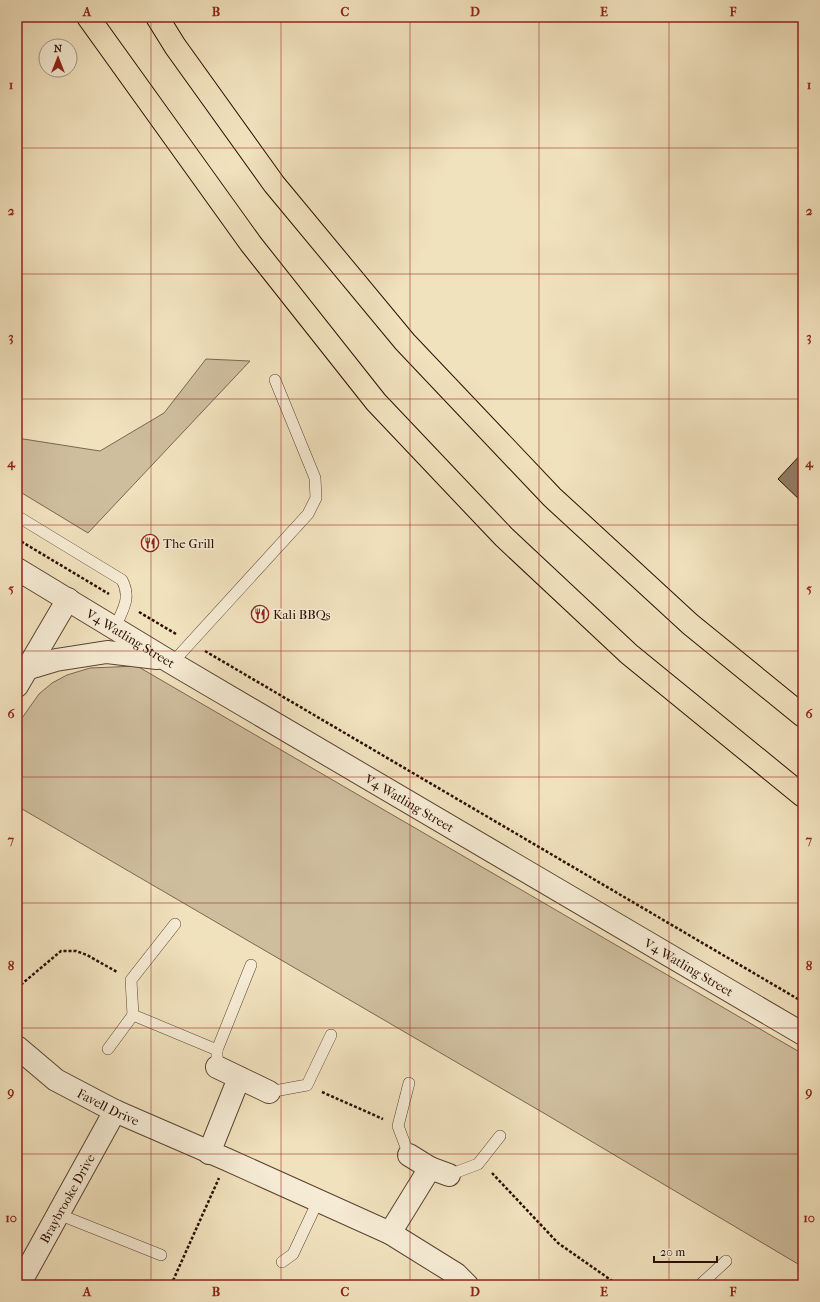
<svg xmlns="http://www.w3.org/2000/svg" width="820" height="1302" font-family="'IM FELL French Canon',serif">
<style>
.green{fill:#cfbe9e;stroke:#7d6650}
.building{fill:#927c64;stroke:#2b0e02}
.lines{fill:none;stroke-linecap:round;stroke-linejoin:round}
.service-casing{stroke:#5c4331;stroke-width:12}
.minor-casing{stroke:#5c4331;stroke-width:24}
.tertiary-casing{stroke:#5c4331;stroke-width:24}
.trunk-casing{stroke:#2b0e02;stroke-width:24}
.path{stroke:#2b0e02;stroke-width:2.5;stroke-dasharray:3 2;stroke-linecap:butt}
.service{stroke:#f6ecd5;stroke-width:11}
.minor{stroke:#f6ecd5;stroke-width:22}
.tertiary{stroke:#f6ecd5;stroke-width:22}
.trunk{stroke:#f1e2be;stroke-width:22}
.grid{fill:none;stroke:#8f2418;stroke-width:1;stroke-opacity:0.55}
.labels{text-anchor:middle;stroke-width:3;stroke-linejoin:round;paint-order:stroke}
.poi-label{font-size:13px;fill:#2b0e02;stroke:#f6ecd5;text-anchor:start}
.street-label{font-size:13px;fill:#2b0e02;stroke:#f6ecd5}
.neatline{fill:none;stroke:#8f2418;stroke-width:1.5}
.grid-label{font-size:13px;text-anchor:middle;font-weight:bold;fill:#8f2418}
</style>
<rect width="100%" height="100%" fill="#f1e2be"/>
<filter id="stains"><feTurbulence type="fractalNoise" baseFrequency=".005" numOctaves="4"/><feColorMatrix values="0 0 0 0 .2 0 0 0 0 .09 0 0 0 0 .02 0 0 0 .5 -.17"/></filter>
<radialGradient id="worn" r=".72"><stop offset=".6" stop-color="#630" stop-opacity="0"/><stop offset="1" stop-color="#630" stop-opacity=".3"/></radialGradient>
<g class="green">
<polygon points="206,359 250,361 88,533 17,490 17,438 100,451 164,413"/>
<polygon points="137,666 803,1054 803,1267 547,1115 17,806 17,725 39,694 52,683 67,675 90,668"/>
</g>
<polygon class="building" points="803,452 803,503 778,479"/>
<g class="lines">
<defs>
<g id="service">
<path d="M17 516 122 580C132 599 122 610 115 628"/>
<polyline points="172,663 308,514 316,498 315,478 275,380"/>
<polyline points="175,924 131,980 133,1015 217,1050 217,1067"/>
<polyline points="108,1049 133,1015"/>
<polyline points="217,1050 251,965"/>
<polyline points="409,1083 398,1126 409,1155"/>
<polyline points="269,1092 307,1085 331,1035"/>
<polyline points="449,1175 478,1164 500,1136"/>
<polyline points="58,1214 161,1255"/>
<polyline points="282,1262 293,1254 318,1201"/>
<polyline points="700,1285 726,1261"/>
</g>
<g id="minor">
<polyline points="17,686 68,599"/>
<path id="s1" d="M17 1047 56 1080 115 1111 228 1160 390 1233 456 1274 467 1285"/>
<polyline points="217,1067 269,1092"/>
<polyline points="209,1153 239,1078"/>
<polyline points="409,1155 430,1168 449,1175"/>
<polyline points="390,1233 430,1168"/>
<path id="s2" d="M19 1285 115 1111"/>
</g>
<g id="tertiary">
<path id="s3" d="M17 569 172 663 803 1034"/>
<polyline points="26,669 56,660 107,652 157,658"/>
</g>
<g id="trunk">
<polyline points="88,17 251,244 376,402 504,537 629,654 803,796"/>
<polyline points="157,17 175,46 274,184 405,342 552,497 690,624 803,716"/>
</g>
</defs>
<use href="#service" class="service-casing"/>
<use href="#minor" class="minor-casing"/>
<use href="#tertiary" class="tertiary-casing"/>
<use href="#trunk" class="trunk-casing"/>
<g class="path">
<polyline points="17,539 109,594"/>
<polyline points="139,612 176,634"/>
<polyline points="205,651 803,1002"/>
<polyline points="17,988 61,951 76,951 87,955 117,972"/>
<polyline points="322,1092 383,1119"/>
<polyline points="492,1173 558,1243 618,1285"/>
<polyline points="171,1285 219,1178"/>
</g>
<use href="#service" class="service"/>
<use href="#minor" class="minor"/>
<use href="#tertiary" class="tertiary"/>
<use href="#trunk" class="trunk"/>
</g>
<path class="grid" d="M151 17V1285M281 17V1285M410 17V1285M539 17V1285M669 17V1285M17 148H803M17 274H803M17 399H803M17 525H803M17 651H803M17 777H803M17 903H803M17 1028H803M17 1154H803"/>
<defs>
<symbol id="restaurant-ring" viewBox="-11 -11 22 22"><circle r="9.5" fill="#f6ecd5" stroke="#8f2418" stroke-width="1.5"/><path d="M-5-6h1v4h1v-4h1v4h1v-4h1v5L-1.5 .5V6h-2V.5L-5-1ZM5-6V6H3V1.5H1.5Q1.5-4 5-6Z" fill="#8f2418"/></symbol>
</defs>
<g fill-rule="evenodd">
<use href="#restaurant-ring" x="140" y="533" width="20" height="20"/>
<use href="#restaurant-ring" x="250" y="604" width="20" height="20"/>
</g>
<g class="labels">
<g class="poi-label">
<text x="163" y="548">The Grill</text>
<text x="273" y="619">Kali BBQs</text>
</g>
<g class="street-label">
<text dy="5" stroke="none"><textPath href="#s3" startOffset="133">V4 Watling Street</textPath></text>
<text dy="5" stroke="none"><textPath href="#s3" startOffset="457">V4 Watling Street</textPath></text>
<text dy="5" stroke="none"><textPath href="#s3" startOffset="781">V4 Watling Street</textPath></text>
<text dy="5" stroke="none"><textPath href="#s1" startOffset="110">Favell Drive</textPath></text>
<text dy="5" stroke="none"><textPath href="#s2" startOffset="99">Braybrooke Drive</textPath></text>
</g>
</g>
<rect width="820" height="1302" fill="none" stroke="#f1e2be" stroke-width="44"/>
<g transform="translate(58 58)"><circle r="19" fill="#f6ecd5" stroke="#a59381"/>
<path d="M0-3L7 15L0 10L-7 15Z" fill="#8f2418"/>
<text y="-6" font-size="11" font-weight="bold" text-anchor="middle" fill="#2b0e02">N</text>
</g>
<path d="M654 1256v6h63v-6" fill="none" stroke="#2b0e02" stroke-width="2"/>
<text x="660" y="1256" font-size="12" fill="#2b0e02" stroke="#f6ecd5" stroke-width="3" paint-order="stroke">20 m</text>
<rect x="22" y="22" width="776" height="1258" class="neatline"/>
<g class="grid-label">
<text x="87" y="16">A</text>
<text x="216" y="16">B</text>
<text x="345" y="16">C</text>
<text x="475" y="16">D</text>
<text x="604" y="16">E</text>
<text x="733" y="16">F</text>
<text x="11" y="89">1</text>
<text x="809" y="89">1</text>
<text x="11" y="215">2</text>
<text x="809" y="215">2</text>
<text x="11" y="341">3</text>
<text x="809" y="341">3</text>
<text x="11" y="467">4</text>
<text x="809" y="467">4</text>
<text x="11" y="593">5</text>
<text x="809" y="593">5</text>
<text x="11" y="718">6</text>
<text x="809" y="718">6</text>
<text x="11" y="844">7</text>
<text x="809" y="844">7</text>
<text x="11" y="970">8</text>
<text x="809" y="970">8</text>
<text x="11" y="1096">9</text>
<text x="809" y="1096">9</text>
<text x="11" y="1222">10</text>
<text x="809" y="1222">10</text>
<text x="87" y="1296">A</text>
<text x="216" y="1296">B</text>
<text x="345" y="1296">C</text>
<text x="475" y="1296">D</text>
<text x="604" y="1296">E</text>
<text x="733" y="1296">F</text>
</g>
<rect width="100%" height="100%" filter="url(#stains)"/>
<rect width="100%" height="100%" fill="url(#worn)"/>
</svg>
